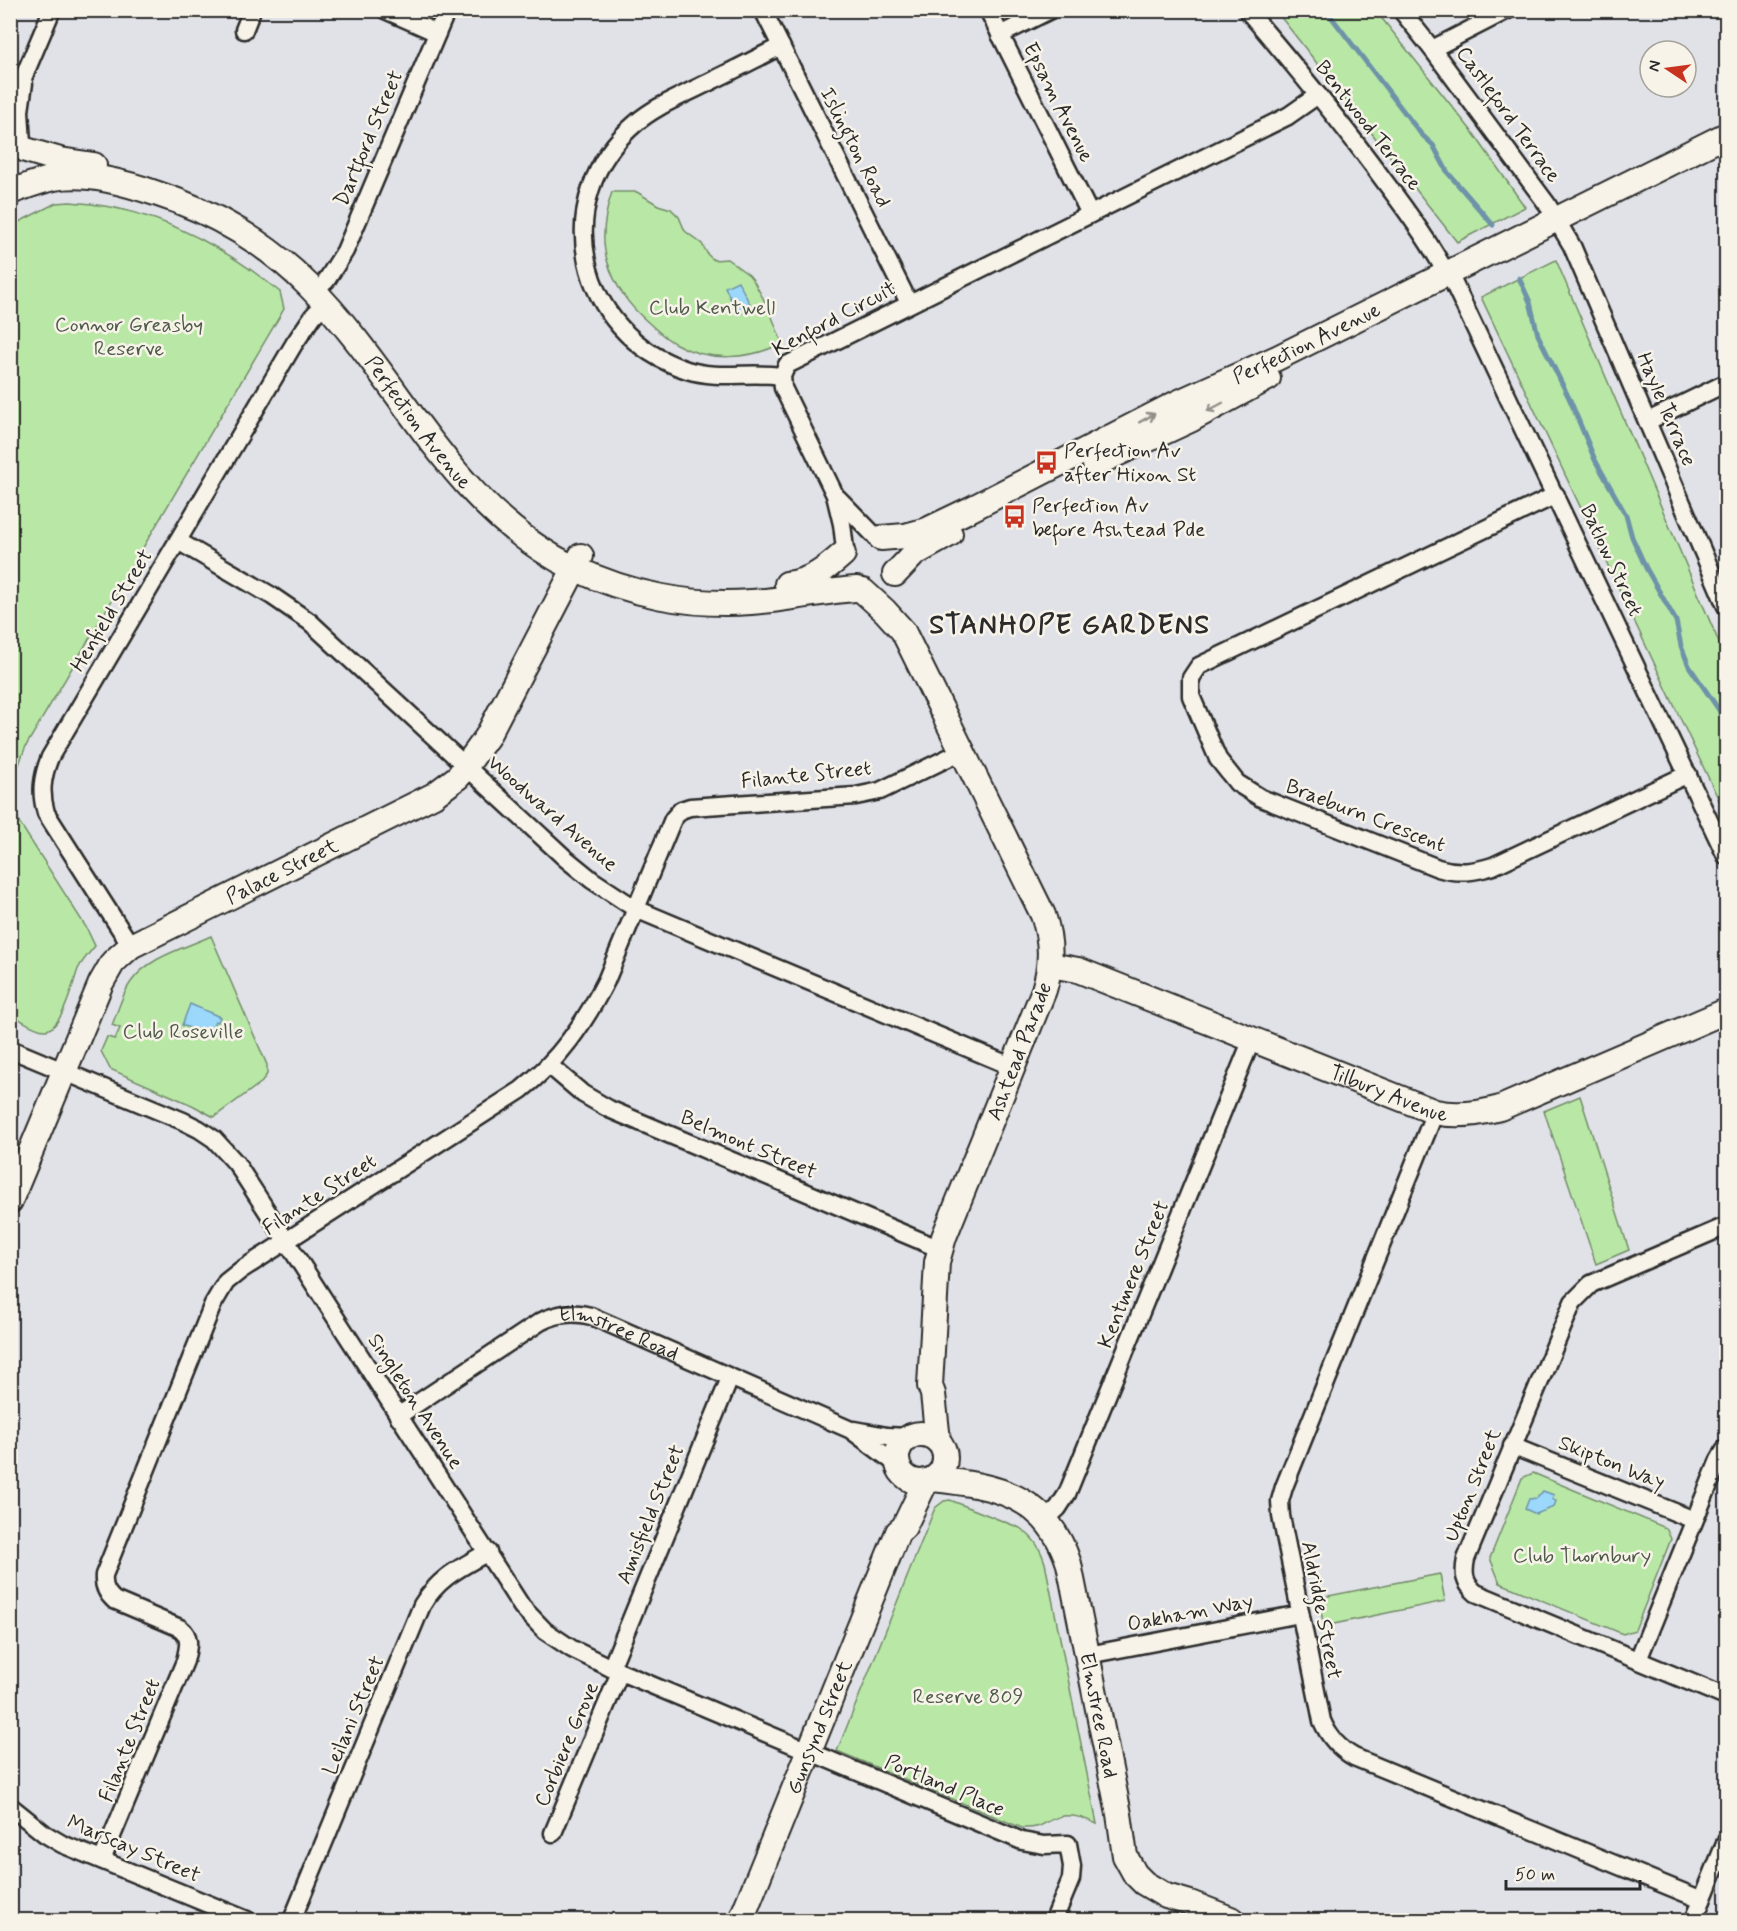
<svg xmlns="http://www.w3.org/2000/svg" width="1737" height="1931" font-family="Mynerve,sans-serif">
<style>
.green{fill:#b9e8a6;stroke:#728a68;stroke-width:1.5}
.water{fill:#9bd8fc;stroke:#6e93a8;stroke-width:1.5}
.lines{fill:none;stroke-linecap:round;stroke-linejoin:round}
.stream{stroke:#6e93a8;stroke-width:5}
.street-casing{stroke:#2b2b2b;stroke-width:21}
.secondary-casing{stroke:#2b2b2b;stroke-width:28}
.street{stroke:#f7f3e8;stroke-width:16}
.secondary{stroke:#f7f3e8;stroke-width:24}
.oneway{stroke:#918f8a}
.labels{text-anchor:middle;stroke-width:5;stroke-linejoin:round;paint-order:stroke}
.street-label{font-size:21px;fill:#2b2b2b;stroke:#f7f3e8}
.park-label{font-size:21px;fill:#4e5a4a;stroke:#f7f3e8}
.poi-label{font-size:21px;fill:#2b2b2b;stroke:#f7f3e8;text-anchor:start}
.district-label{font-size:27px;font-weight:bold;letter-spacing:1.5px;fill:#2b2b2b;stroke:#f7f3e8}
</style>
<rect width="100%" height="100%" fill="#e0e2e8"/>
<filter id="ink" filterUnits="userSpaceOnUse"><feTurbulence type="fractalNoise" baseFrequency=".0167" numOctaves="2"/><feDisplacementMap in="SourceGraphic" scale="12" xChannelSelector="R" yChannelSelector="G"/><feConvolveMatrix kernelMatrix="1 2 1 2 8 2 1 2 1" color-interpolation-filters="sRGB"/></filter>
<g filter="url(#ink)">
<g class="green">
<polygon points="1276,11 1376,11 1474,134 1525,207 1457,242"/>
<path d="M612 192H637L658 205 671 209 679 217 685 231 702 244 708 255 714 260 727 259 749 275 753 280 769 309 782 343C750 360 708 362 676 344 666 339 658 331 650 324 629 306 615 287 607 260 601 239 605 213 612 192Z"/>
<path d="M70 202C149 206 220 243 280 292L284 309 27 744C15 770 10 795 19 822L86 927 95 946C89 953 82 961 78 969 73 983 62 1030 45 1030 34 1030 21 1019 10 1014V224L17 223 56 203Z"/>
<polygon points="1556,260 1726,659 1726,815 1481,297"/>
<path d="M211 936 267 1065V1074L262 1082 214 1117 194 1106 110 1069 101 1051 107 1037 115 1039 120 1028 112 1025C118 1011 122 994 131 982 148 957 185 948 211 936Z"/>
<polygon points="1580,1096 1629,1250 1596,1264 1544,1111"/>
<polygon points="1533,1473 1666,1528 1671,1539 1635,1630 1623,1634 1500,1583 1490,1558 1522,1478"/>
<path d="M950 1500 1020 1528C1033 1537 1040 1547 1045 1563L1097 1824C1086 1819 1072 1813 1059 1817 1043 1822 1043 1829 1022 1828L837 1751 935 1508 944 1501Z"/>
<polygon points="1440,1574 1445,1601 1324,1626 1318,1598"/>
</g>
<g class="water">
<polygon points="738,281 752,308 738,315 725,287"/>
<polygon points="190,1004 220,1017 218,1022 215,1021 211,1031 213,1032 212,1037 182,1025"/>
<polygon points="1543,1491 1554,1495 1552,1499 1556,1501 1554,1507 1536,1514 1525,1509 1529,1499 1537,1498"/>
</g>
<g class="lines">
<g class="stream">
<polyline points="1326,10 1421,134 1433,145 1448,173 1493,225"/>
<polyline points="1519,278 1530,302 1538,335 1570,400 1595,460 1626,515 1632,537 1646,568 1676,621 1681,646 1689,666 1719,710 1726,727"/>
</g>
<defs>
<g id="street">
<polyline points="385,10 437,33"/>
<polyline points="763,10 909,303"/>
<polyline points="988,10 1090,214"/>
<path d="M1247 10C1295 66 1342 123 1385 182 1407 211 1429 241 1446 273"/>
<polyline points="1401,10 1432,49 1547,204 1572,246 1726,606"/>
<polyline points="244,30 252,10"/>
<polyline points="1000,35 1050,10"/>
<path d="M781 46C752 61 724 75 695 89 675 99 653 108 636 123 547 198 577 334 687 370 720 380 749 371 782 376"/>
<polyline points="1432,49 1508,10"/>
<polyline points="10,100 17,86 24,76 52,10"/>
<polyline points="22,144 20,111 24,83"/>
<polyline points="326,281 345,251 447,10"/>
<polyline points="1454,284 1726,856"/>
<polyline points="1648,421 1726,383"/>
<path d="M1556 495 1199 666 1191 678V696L1218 759 1237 783 1261 798 1438 868C1458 874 1474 872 1493 866L1688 774"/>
<polyline points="838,498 875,536"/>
<polyline points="178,541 272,596 310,622 565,858 592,880 636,909 1013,1067"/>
<polyline points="845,549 842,524 835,495 783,388 782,376 787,365 1288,116 1318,95"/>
<path d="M131 946 46 813C40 793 42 777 50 757L294 344 313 316 325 303"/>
<polyline points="10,1049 183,1121 199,1129 214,1139 236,1163 522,1607 545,1631 572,1649 611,1668 1022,1841 1044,1845 1068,1844 1072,1866 1071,1879 1054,1920"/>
<polyline points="549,1065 583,1094 609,1109 940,1249"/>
<path d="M1435 1112 1284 1487 1280 1501 1281 1516 1322 1721C1329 1737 1338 1748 1354 1757L1702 1900"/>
<path d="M1726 1226 1591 1284 1573 1302 1466 1559C1463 1574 1464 1583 1476 1593L1726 1697"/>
<path id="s1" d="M398 1416 540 1322C557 1313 573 1311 591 1316L851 1430 898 1465"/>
<polyline points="855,1430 887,1436 908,1437"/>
<polyline points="1512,1446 1694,1520"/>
<polyline points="1046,1519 1058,1508 1067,1494 1252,1039"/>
<polyline points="1088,1655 1300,1614"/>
<polyline points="1638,1660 1719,1460 1726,1448"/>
<polyline points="611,1668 730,1378"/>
<polyline points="10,1806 45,1834 62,1844 247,1920"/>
<polyline points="553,1833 620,1672"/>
<path d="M102 1860 185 1661C188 1648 192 1637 180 1628L114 1600C106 1593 103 1586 104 1575L213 1304 226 1282 241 1270 521 1090C559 1060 584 1024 606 981L673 819 681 810 690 807 856 796 880 791 962 751"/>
<path d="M292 1920 422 1605C439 1577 460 1568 488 1552"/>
<polyline points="1694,1920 1726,1841"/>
</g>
<g id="secondary">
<polyline points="26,150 60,160 94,165"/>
<path id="s2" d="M10 192C25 187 39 181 54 178 88 172 126 183 158 194 214 212 268 244 309 286 401 378 451 509 574 568 628 594 691 607 751 602 787 600 821 591 857 589"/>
<polyline points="1095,464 1192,419 1268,378"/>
<path id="s3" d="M881 538 905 536 927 530 971 509 1177 403 1277 358 1726 135"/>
<polyline points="895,574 914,554 950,534"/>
<path d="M787 584C811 581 825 570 843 554"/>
<path d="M863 591 885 611 903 631 1043 915C1052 941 1052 964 1044 990L944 1237 937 1262 930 1386 933 1394 938 1441"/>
<path id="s4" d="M1050 965 1078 970 1435 1112C1457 1117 1478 1114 1500 1108L1726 1011"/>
<path id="s5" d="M10 1201 101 983 113 962 131 946 434 795 458 777 487 737 581 556"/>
<circle cx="921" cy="1458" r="24"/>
<path id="s6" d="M933 1479C997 1486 1047 1495 1069 1564L1119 1814 1125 1856 1135 1874 1144 1883 1166 1896 1190 1903 1233 1920"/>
<path id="s7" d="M741 1920 898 1532 904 1527 926 1481"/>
</g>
</defs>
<use href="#street" class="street-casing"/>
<use href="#secondary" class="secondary-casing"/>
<use href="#street" class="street"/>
<use href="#secondary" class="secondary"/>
</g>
<defs><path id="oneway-shaft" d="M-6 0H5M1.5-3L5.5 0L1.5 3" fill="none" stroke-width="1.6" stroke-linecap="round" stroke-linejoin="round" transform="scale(1.5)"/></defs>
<g class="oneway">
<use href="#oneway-shaft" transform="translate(1215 407) rotate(152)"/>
<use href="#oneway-shaft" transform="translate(1147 418) rotate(-29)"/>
</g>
</g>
<defs>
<symbol id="bus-bare" viewBox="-9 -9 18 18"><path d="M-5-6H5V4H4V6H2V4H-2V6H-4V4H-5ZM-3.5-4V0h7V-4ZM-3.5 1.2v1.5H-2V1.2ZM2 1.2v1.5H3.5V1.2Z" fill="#c8321e" stroke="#f7f3e8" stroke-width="2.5" paint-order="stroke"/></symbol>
</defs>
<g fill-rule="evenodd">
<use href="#bus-bare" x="1030" y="446" width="33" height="33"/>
<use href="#bus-bare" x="998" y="500" width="33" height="33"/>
</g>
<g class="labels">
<g class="street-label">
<text transform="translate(1059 102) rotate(63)" y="7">Epsam Avenue</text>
<text transform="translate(1509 114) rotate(54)" y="7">Castleford Terrace</text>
<text transform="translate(1369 125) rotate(52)" y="7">Bentwood Terrace</text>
<text transform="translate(368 138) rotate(-67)" y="7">Dartford Street</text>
<text transform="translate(856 147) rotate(63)" y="7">Islington Road</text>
<text transform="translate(834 318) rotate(-28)" y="7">Kenford Circuit</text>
<text dy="7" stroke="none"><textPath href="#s3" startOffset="470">Perfection Avenue</textPath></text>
<text transform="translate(1667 409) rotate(67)" y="7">Hayle Terrace</text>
<text dy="7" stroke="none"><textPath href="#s2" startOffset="506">Perfection Avenue</textPath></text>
<text transform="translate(1612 560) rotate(65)" y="7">Batlow Street</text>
<text transform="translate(111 610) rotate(-59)" y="7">Henfield Street</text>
<text transform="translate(806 774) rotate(-6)" y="7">Filante Street</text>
<text transform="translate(553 813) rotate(41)" y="7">Woodward Avenue</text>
<text transform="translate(1366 815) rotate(21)" y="7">Braeburn Crescent</text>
<text dy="7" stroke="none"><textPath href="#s5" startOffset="453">Palace Street</textPath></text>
<text transform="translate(1019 1051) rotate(-69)" y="7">Ashtead Parade</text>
<text dy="7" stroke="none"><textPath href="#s4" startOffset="363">Tilbury Avenue</textPath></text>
<text transform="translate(749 1144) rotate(23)" y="7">Belmont Street</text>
<text transform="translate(319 1194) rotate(-33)" y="7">Filante Street</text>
<text transform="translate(1133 1274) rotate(-68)" y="7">Kentmere Street</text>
<text dy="7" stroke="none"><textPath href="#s1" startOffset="254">Elmstree Road</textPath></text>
<text transform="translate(416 1401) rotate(57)" y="7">Singleton Avenue</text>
<text transform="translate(1612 1462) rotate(22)" y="7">Skipton Way</text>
<text transform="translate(1472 1485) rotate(-68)" y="7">Upton Street</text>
<text transform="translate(650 1514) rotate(-68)" y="7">Amisfield Street</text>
<text transform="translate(1322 1610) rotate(79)" y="7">Aldridge Street</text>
<text transform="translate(1190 1612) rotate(-11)" y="7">Oakham Way</text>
<text transform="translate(353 1715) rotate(-67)" y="7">Leilani Street</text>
<text dy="7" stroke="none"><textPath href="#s6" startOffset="327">Elmstree Road</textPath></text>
<text dy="7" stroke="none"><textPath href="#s7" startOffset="208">Gunsynd Street</textPath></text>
<text transform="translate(129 1740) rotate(-68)" y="7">Filante Street</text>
<text transform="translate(566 1744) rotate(-67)" y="7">Corbiere Grove</text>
<text transform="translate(945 1785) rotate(23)" y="7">Portland Place</text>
<text transform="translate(134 1848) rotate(23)" y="7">Marscay Street</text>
</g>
<g class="park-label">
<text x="712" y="314">Club Kentwell</text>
<text x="129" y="331">Connor Greasby<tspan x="129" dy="24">Reserve</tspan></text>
<text x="183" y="1038">Club Roseville</text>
<text x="1582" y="1562">Club Thornbury</text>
<text x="968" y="1703">Reserve 809</text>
</g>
<g class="poi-label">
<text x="1064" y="457">Perfection Av<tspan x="1064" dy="24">after Hixon St</tspan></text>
<text x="1032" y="512">Perfection Av<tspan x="1032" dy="24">before Ashtead Pde</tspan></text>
</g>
<g class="district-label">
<text x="1070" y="633">STANHOPE GARDENS</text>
</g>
</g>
<rect width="1737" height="1931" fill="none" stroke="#f7f3e8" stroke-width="36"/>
<rect x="18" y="18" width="1701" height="1895" fill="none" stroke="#2b2b2b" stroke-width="2" filter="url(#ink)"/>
<g transform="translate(1668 69) rotate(283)"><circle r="28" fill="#f7f3e8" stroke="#a5a39c" stroke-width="1.5"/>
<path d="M0-4.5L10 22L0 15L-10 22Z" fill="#c8321e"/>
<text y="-9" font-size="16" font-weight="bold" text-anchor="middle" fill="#2b2b2b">N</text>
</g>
<path d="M1506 1880v9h134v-9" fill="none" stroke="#2b2b2b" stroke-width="3"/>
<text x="1515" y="1880" font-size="18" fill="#2b2b2b" stroke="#f7f3e8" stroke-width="4.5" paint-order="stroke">50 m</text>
</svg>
